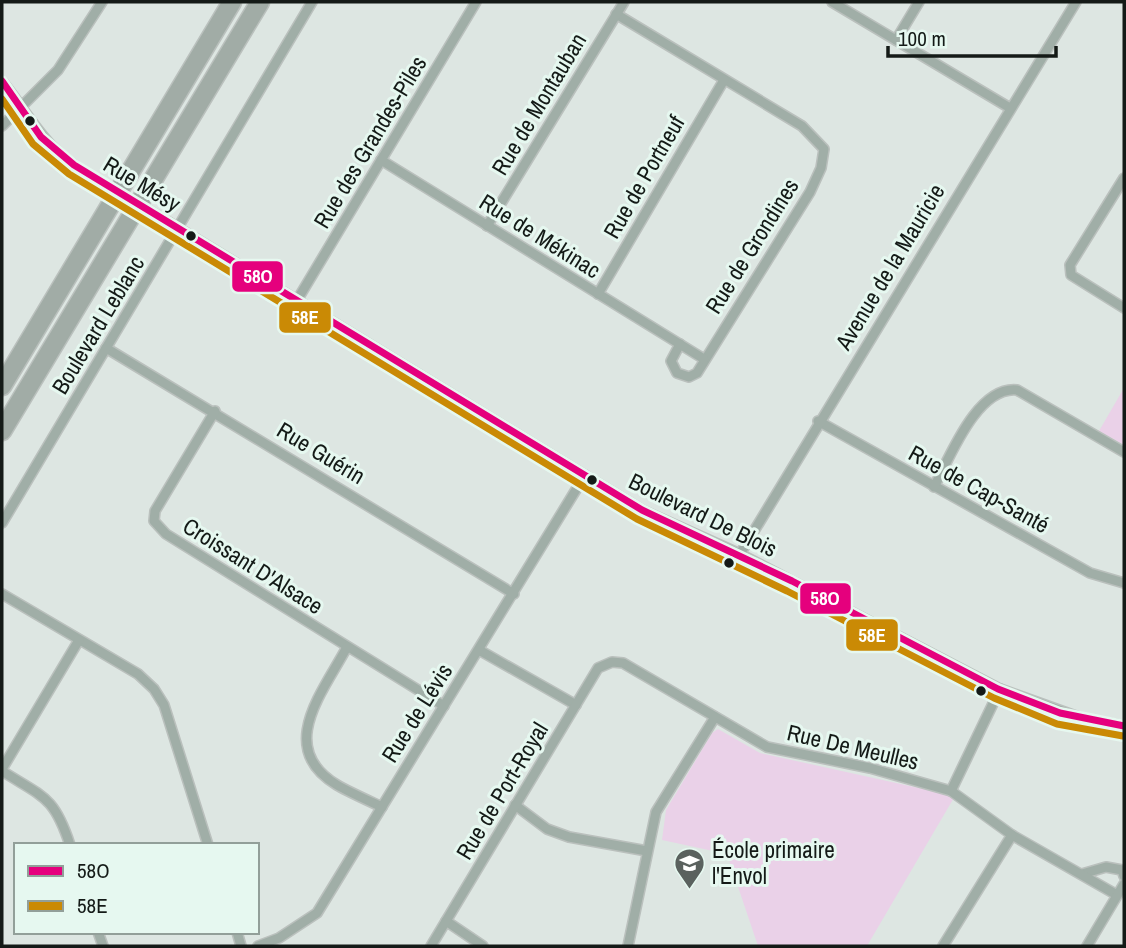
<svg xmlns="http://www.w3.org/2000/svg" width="1126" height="948" font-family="'Archivo Narrow',sans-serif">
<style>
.green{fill:#ead1e8}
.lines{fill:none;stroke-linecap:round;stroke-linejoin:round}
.street-casing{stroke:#bac0bd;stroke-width:12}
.highway-casing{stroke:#bac0bd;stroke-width:21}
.street{stroke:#a0aea7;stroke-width:9}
.highway{stroke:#a1aca6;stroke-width:18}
.street-bridge-casing{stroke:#bac0bd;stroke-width:12;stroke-linecap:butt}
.street-bridge{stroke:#a0aea7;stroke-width:9}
.bus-1-casing{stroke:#e6f8f0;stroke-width:12}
.bus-2-casing{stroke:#e6f8f0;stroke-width:12}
.bus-1{stroke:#e5007d;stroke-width:7}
.bus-2{stroke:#ca8a05;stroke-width:7}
.bus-dot{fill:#141a17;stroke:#e6f8f0;stroke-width:2.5}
.labels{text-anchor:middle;stroke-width:6;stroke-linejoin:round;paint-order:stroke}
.street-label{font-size:23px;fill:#141a17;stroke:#e6f8f0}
.poi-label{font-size:23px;fill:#141a17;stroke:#e6f8f0;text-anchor:start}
.line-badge{stroke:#e6f8f0;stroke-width:2.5}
.badge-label{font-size:19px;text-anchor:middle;font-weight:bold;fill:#fff}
</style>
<rect width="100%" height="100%" fill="#dde6e2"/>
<g class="green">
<polygon points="1124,388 1124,445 1099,431"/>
<polygon points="718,729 760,753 955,796 867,946 758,946 727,854 662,840 666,810 712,733"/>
</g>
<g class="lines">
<defs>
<g id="street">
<polyline points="832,2 1010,108"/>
<polyline points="616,14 802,126 824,149 821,168 810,192 697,373 689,377 677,373 671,361 680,344"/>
<polyline points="896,40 919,2"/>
<path d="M2 81C36 124 43 148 94 178"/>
<polyline points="2,126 58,70 102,2"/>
<polyline points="381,160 704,359"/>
<polyline points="1124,178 1070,265 1071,275 1124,308"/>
<polyline points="170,223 642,510 740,554 1000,689 1084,719 1124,726"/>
<polyline points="487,226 624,2"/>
<polyline points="598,294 724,80"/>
<polyline points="296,302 476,2"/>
<polyline points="106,348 514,594"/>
<polyline points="215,411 155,511 154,521 166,534 444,706"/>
<polyline points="818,421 1090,573 1124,583"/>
<path d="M934 487C950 457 977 386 1017 390L1124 452"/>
<polyline points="2,523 312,2"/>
<polyline points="740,554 1076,2"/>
<polyline points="2,594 138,674 154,689 164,705 208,845"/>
<path d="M347 647C323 692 275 748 337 785 351 793 367 800 382 807"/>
<polyline points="479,650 576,705"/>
<polyline points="2,769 79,640"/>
<path d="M2 771C43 797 54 796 70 845"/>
<polyline points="951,791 1000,689"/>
<polyline points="515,805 547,829 569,837 647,851"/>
<polyline points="1082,874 1106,867 1122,870 1124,876"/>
<polyline points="446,921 483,946"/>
<polyline points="98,932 103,946"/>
<polyline points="237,932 241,946"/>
<polyline points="258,946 279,938 317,913 585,475"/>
<polyline points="431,946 598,668 612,662 623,663 767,747 870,768 951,791 1012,835 1117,895"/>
<polyline points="628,946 656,812 715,717"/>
<polyline points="943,946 1012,835"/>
<polyline points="1087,946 1124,884"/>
</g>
<g id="highway">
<polyline points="2,386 232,2"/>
<polyline points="2,431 260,2"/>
</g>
</defs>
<use href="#street" class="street-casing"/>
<use href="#highway" class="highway-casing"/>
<use href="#street" class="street"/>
<use href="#highway" class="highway"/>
<defs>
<polyline id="street-bridge" points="94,178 170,223"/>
</defs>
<use href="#street-bridge" class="street-bridge-casing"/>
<use href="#street-bridge" class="street-bridge"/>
<defs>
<polyline id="bus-1" points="2,81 41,137 74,165 642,510 792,581 998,689 1060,713 1124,726"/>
<polyline id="bus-2" points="2,99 33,144 69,174 637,519 787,591 994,698 1057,724 1123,736"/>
</defs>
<use href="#bus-1" class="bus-1-casing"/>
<use href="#bus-2" class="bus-2-casing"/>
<use href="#bus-1" class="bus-1"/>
<use href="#bus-2" class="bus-2"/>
</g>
<defs>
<symbol id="school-pin" viewBox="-11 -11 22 30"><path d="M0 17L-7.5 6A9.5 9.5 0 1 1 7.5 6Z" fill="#5a615e" stroke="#e6f8f0"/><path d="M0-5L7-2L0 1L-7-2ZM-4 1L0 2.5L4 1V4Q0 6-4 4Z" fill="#fff"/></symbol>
</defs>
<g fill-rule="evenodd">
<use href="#school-pin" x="672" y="846" width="35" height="47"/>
</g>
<g class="bus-dot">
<circle cx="30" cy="121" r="6"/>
<circle cx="191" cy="236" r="6"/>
<circle cx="592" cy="480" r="6"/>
<circle cx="729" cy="563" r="6"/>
<circle cx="981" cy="691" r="6"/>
</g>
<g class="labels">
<g class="street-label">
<text transform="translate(539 104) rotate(-59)" y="8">Rue de Montauban</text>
<text transform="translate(370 142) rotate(-59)" y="8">Rue des Grandes-Piles</text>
<text transform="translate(644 177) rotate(-60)" y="8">Rue de Portneuf</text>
<text transform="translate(142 184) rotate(31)" y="8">Rue Mésy</text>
<text transform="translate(540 236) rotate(32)" y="8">Rue de Mékinac</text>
<text transform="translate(752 246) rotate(-58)" y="8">Rue de Grondines</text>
<text transform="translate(890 267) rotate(-59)" y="8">Avenue de la Mauricie</text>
<text transform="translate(98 325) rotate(-59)" y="8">Boulevard Leblanc</text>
<text transform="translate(321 453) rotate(31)" y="8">Rue Guérin</text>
<text transform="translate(979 489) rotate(29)" y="8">Rue de Cap-Santé</text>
<text transform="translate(703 515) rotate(26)" y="8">Boulevard De Blois</text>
<text transform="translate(253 566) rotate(32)" y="8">Croissant D'Alsace</text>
<text transform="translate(417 713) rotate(-58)" y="8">Rue de Lévis</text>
<text transform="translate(853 747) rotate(13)" y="8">Rue De Meulles</text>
<text transform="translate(502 791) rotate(-59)" y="8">Rue de Port-Royal</text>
</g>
<g class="poi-label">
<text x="712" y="858">École primaire<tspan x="712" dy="26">l'Envol</tspan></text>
</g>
</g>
<g class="line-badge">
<rect x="231" y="260" width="53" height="33" rx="7" fill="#e5007d"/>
<rect x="278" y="301" width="54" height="33" rx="7" fill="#ca8a05"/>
<rect x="799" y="582" width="53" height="33" rx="7" fill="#e5007d"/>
<rect x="845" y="618" width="54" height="34" rx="7" fill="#ca8a05"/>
</g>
<g class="badge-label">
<text x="258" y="283">58O</text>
<text x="305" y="324">58E</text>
<text x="825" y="605">58O</text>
<text x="872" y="642">58E</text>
</g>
<rect width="1126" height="948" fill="none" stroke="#141a17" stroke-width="7"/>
<rect x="14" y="843" width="245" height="91" fill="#e6f8f0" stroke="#929f99" stroke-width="2"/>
<rect x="28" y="866" width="35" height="10" fill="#e5007d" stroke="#929f99" stroke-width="2"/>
<text x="77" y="878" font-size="21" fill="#141a17">58O</text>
<rect x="28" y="901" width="35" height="10" fill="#ca8a05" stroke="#929f99" stroke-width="2"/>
<text x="77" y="913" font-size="21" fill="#141a17">58E</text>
<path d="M888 46v10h168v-10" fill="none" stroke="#141a17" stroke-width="3.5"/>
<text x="898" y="46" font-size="21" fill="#141a17" stroke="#e6f8f0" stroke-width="5" paint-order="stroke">100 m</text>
</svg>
